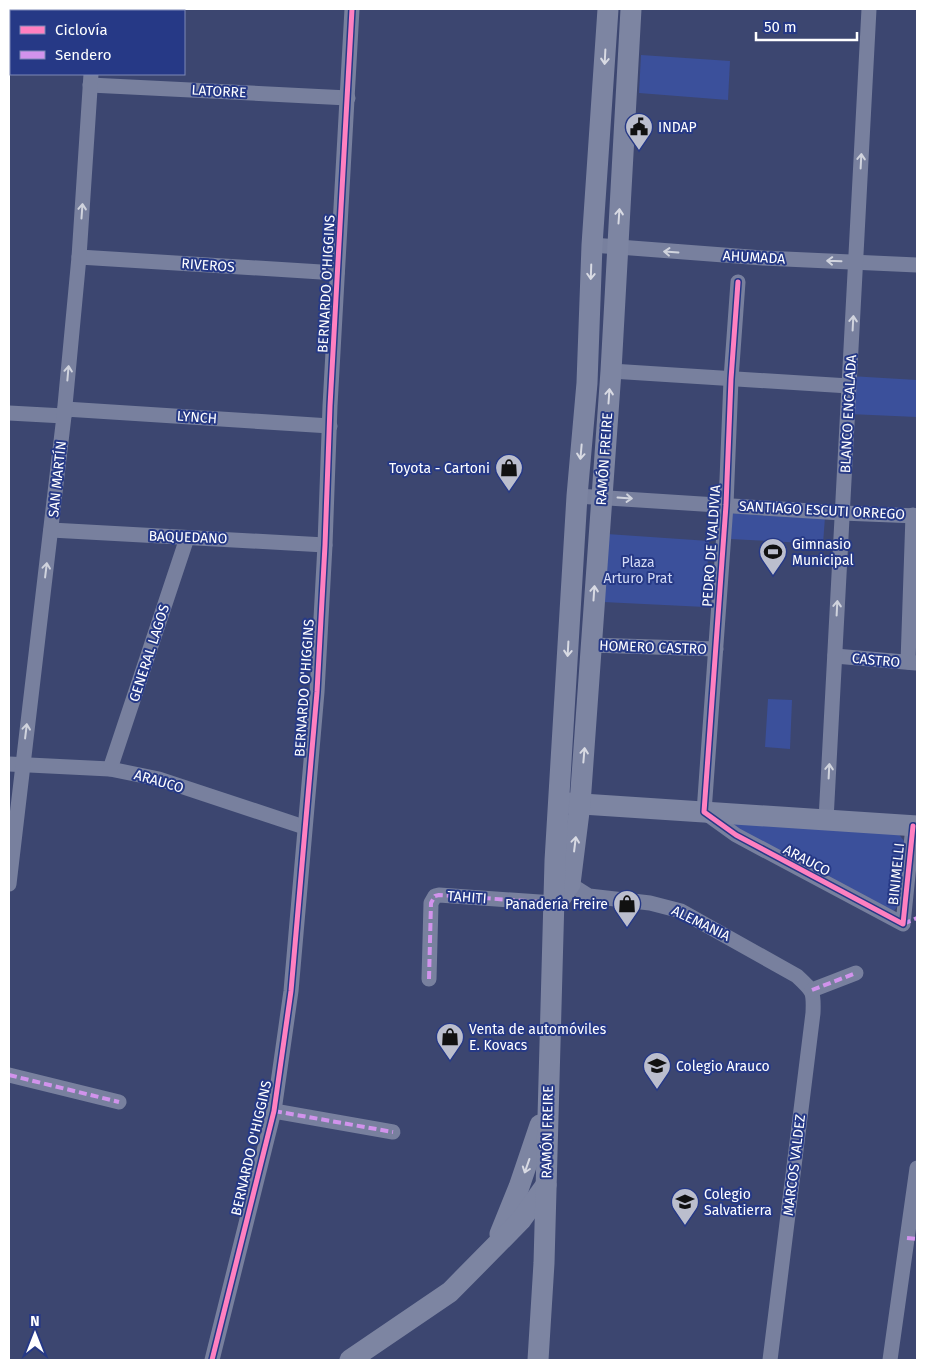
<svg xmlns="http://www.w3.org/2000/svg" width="926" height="1369" font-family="'Fira Sans',sans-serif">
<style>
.green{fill:#3b509b}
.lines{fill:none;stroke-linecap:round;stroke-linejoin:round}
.minor{stroke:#78809e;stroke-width:15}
.secondary{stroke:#7d85a2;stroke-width:21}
.quiet{stroke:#d193ec;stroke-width:4;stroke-dasharray:8 4;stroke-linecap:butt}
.cycleway-casing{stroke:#263986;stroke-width:8}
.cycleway{stroke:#ff80c0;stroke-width:5}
.oneway{stroke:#d8dae3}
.oneway2{stroke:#d0d3dd}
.labels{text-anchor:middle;stroke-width:4;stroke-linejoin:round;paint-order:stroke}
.street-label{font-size:14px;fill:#fff;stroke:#263986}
.poi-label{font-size:14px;fill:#fff;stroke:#263986;text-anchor:start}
.park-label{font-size:14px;fill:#d5dcf6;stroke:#263986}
</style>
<rect width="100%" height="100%" fill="#3c4670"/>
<g class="green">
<polygon points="641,55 730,61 728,100 639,93"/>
<polygon points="850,376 917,380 917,417 849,414"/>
<polygon points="732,513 825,517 823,544 730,539"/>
<polygon points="607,534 709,541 705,607 603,602"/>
<polygon points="768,699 792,700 790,749 765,747"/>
<polygon points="732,823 898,833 904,841 899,904 894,911 732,832"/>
</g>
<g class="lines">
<g class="minor">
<polyline points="95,11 95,9"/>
<polyline points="90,85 348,98"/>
<polyline points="592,245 763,258 917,265"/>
<polyline points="79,257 337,273"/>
<polyline points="738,282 731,379 726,505 704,812 736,835 903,924 913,826"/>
<polyline points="611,371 849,386"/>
<polyline points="65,409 330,426"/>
<polyline points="9,413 64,416"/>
<polyline points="577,496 842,513 917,516"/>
<polyline points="51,530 325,545"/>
<polyline points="591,645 716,649"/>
<polyline points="835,656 916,663"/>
<polyline points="908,662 913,515"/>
<polyline points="9,764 110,769 159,779 304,827"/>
<polyline points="110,769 187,538"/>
<polyline points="826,820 869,9"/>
<polyline points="9,884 64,416 79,257 91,74"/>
<path d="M570 884 589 896 650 903 681 911 797 976C813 991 814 991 813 1013L770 1360"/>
<polyline points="429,979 431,903 435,896 439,895 554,903"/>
<polyline points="812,990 856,973"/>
<polyline points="9,1075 119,1102"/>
<polyline points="274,1111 393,1132"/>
<polyline points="212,1360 274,1111 291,991 317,692 325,545 330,406 352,9"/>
<polyline points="890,1360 917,1168"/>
</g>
<g class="secondary">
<polyline points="567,803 917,826"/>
<polyline points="554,903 562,896 570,884 580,804 611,371 631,9"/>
<polyline points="500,1234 519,1187 540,1125"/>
<polyline points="350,1360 450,1292 521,1220 546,1185"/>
<polyline points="538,1360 544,1263 555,861 577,496 587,383 592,245 608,9"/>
</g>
<g class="quiet">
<polyline points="903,924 917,918"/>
<polyline points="429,979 431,903 435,896 439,895 554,903"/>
<polyline points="812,990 856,973"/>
<polyline points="9,1075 119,1102"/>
<polyline points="274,1111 393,1132"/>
<polyline points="907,1238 917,1239"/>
</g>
<defs>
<g id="cycleway">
<polyline points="738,282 731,379 726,505 704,812 736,835 903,924 913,826"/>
<polyline points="212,1360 274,1111 291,991 317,692 325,545 330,406 352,9"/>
</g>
</defs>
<use href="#cycleway" class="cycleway-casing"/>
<use href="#cycleway" class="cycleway"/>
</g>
<defs><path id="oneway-shaft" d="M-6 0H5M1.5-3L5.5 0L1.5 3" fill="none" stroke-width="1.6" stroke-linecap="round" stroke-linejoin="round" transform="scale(1.25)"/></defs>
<g class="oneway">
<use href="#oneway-shaft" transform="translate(605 57) rotate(93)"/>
<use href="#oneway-shaft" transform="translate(619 216) rotate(-86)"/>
<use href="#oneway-shaft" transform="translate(591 272) rotate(92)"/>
<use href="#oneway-shaft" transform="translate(609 396) rotate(-86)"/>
<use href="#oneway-shaft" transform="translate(581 452) rotate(95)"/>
<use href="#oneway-shaft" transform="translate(594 593) rotate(-86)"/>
<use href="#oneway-shaft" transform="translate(568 649) rotate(93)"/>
<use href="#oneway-shaft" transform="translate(584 755) rotate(-85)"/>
<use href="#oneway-shaft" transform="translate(575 844) rotate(-83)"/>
<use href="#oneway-shaft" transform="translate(527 1166) rotate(109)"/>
</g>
<g class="oneway2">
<use href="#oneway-shaft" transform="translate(861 161) rotate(-87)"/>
<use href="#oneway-shaft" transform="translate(82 211) rotate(-86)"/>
<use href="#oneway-shaft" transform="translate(671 252) rotate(-176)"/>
<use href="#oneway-shaft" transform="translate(834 261) rotate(-178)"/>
<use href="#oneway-shaft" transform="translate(853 323) rotate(-87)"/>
<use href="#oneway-shaft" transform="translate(68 373) rotate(-85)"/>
<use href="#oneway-shaft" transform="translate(625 498) rotate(4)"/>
<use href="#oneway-shaft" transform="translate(46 570) rotate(-83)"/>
<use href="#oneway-shaft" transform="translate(837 608) rotate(-87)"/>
<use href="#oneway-shaft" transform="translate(26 731) rotate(-83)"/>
<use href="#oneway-shaft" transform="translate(829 771) rotate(-87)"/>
</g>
<defs>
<symbol id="civic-pin" viewBox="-11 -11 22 30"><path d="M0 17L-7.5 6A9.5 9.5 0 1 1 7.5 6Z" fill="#bbbecd" stroke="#263986"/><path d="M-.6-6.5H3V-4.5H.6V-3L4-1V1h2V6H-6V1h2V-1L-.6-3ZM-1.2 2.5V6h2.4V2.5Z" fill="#111"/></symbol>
<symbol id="shop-pin" viewBox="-11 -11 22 30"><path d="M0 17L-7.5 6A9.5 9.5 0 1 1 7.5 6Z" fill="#bbbecd" stroke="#263986"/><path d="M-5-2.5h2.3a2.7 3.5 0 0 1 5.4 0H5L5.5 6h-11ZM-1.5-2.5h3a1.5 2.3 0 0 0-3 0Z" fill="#111"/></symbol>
<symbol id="stadium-pin" viewBox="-11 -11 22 30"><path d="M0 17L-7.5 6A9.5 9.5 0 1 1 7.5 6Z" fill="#bbbecd" stroke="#263986"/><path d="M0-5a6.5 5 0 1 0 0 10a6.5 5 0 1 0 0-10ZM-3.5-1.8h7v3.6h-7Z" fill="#111"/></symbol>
<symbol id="school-pin" viewBox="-11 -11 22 30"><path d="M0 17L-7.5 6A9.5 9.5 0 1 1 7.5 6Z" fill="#bbbecd" stroke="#263986"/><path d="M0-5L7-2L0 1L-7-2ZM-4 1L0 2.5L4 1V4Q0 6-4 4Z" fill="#111"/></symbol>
</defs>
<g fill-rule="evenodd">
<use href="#civic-pin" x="623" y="111" width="32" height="43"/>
<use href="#shop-pin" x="493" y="452" width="32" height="43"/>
<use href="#stadium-pin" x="757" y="536" width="32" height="43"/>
<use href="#shop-pin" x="611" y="888" width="32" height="43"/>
<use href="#shop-pin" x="434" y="1021" width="32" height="43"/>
<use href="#school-pin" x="641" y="1050" width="32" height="43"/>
<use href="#school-pin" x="669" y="1186" width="32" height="43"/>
</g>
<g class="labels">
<g class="street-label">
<text transform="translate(219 91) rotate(3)" y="5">LATORRE</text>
<text transform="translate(754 257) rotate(3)" y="5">AHUMADA</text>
<text transform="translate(208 265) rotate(4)" y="5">RIVEROS</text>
<text transform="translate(326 284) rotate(-87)" y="5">BERNARDO O'HIGGINS</text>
<text transform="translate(848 414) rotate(-87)" y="5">BLANCO ENCALADA</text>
<text transform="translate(197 417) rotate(4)" y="5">LYNCH</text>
<text transform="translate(604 459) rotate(-86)" y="5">RAMÓN FREIRE</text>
<text transform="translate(57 479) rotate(-84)" y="5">SAN MARTÍN</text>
<text transform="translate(822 510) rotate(3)" y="5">SANTIAGO ESCUTI ORREGO</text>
<text transform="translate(188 537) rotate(2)" y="5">BAQUEDANO</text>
<text transform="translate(711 546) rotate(-86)" y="5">PEDRO DE VALDIVIA</text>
<text transform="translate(653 647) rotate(2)" y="5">HOMERO CASTRO</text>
<text transform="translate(149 653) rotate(-72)" y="5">GENERAL LAGOS</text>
<text transform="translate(876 660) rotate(5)" y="5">CASTRO</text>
<text transform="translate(304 688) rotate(-86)" y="5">BERNARDO O'HIGGINS</text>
<text transform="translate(159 781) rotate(16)" y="5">ARAUCO</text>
<text transform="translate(807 860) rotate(28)" y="5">ARAUCO</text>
<text transform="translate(896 874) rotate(-84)" y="5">BINIMELLI</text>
<text transform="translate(467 897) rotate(4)" y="5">TAHITI</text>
<text transform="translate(701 923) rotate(26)" y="5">ALEMANIA</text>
<text transform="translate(547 1132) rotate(-89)" y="5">RAMÓN FREIRE</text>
<text transform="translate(251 1148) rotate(-77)" y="5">BERNARDO O'HIGGINS</text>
<text transform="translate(794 1165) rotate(-83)" y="5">MARCOS VALDEZ</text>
</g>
<g class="poi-label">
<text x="658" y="132">INDAP</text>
<text x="490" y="473" text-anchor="end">Toyota - Cartoni</text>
<text x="792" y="549">Gimnasio<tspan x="792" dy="16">Municipal</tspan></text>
<text x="608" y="909" text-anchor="end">Panadería Freire</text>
<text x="469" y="1034">Venta de automóviles<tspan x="469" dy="16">E. Kovacs</tspan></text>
<text x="676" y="1071">Colegio Arauco</text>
<text x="704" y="1199">Colegio<tspan x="704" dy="16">Salvatierra</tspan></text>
</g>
<g class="park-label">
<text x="638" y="567">Plaza<tspan x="638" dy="16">Arturo Prat</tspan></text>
</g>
</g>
<rect width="926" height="1369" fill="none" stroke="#ffffff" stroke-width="20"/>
<rect x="10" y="10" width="175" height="65" fill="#263986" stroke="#7d88b6"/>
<rect x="20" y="26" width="25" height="8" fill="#ff80c0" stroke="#7d88b6"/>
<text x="55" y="35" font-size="15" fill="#ffffff">Ciclovía</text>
<rect x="20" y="51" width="25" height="8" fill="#d193ec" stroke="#7d88b6"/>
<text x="55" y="60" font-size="15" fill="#ffffff">Sendero</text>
<g transform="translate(35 1334)" stroke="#263986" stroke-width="4" paint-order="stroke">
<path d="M0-4L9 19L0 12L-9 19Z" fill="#ffffff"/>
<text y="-8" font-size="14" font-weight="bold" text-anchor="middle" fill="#ffffff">N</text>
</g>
<path d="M756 32v8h101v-8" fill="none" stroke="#ffffff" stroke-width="2.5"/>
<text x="764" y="32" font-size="15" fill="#ffffff" stroke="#263986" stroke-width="4" paint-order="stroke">50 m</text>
</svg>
